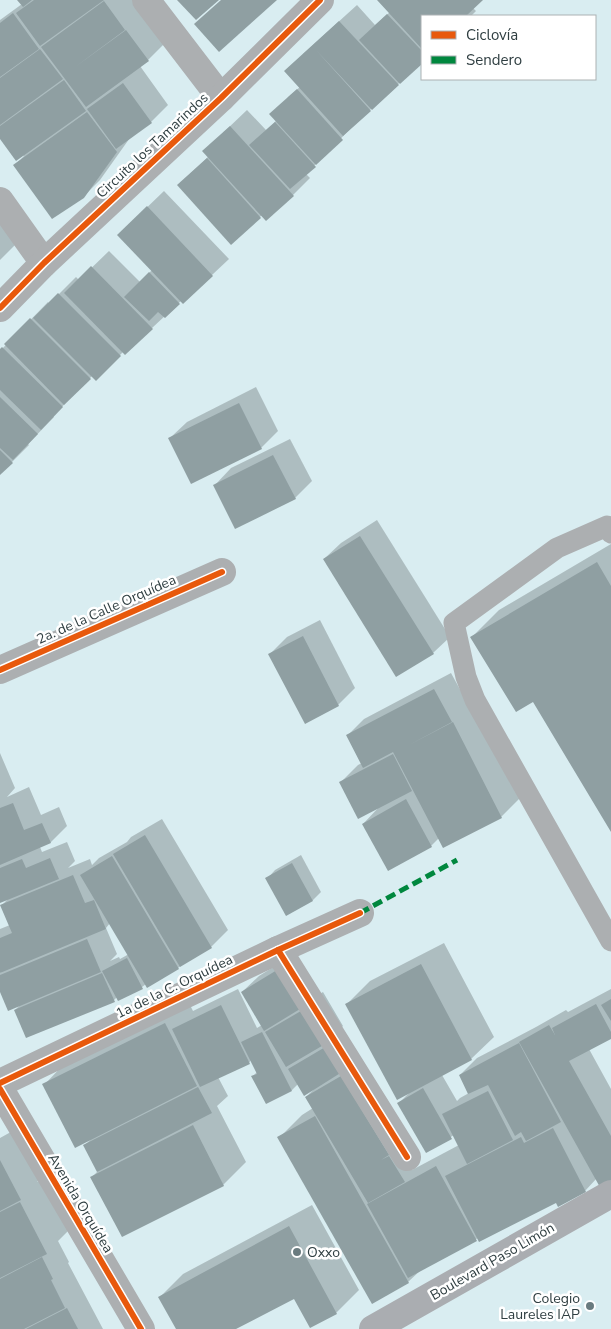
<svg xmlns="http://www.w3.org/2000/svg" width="611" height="1329" font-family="'Nunito Sans',sans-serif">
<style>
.shadow{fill:#0003;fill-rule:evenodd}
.building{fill:#8f9fa2}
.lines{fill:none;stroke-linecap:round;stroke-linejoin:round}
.service{stroke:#acafb1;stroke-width:21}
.minor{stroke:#acafb1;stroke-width:28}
.secondary{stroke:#aaadb1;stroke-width:28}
.quiet{stroke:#00873e;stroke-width:5;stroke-dasharray:10 5;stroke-linecap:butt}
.cycleway-casing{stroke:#fff;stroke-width:9}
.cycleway{stroke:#e8590c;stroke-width:6}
.poi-dot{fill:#6a7b7f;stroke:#fff;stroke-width:2}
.labels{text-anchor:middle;stroke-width:5;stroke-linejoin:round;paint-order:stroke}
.street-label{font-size:14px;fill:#2f3e41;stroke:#fff}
.poi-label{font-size:14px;fill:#2f3e41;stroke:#fff;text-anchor:start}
</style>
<rect width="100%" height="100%" fill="#d9edf1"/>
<g class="shadow">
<polygon points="19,0 133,0 165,43 148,60 140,66 168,105 151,122 132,135 100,180 83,197 14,166 24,156 0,136 0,20 22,4"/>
<polygon points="379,0 481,0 473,8 476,11 471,16 422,16 422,62 358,121 306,174 310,178 293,195 262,215 232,243 178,185 209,156 204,151 247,110 266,130 277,120 288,97 300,87 303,54 357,5 375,25 390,12"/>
<polygon points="164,191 229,259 212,275 181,301 152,328 123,352 96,379 92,376 53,416 54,417 28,444 29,445 0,474 0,351 48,302 49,304 76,277 79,280 109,251 140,282 152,270 136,218"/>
<polygon points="0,212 19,241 0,260"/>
<polygon points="256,387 278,431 261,448 170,438 187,422"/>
<polygon points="290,439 312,481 295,498 215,485 231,468"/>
<polygon points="377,520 450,637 433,653 324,559 341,543"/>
<polygon points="611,544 611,830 533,700 472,637 499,610"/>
<polygon points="320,620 355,688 338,705 305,722 270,654 287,637"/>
<polygon points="451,673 468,704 524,794 501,817 439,838 431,846 388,869 363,824 380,806 341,782 358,765 362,763 347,736 364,719"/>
<path d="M0 753 15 788 7 797 29 787 41 815 59 807 67 826 51 842 40 847 42 852 67 842 75 861 68 868 90 859 92 865 99 858 127 842 131 837 162 819 228 930 211 947 183 964 178 968 146 984 142 987 117 997 114 1000 15 1010 21 1004 0 989V973L3 971 0 972V929L10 925 2 905 9 898 0 902ZM110 923 129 954 120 959 119 957 110 961 117 954 106 928Z"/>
<polygon points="301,855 321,892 313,900 287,914 267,879 275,870"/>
<polygon points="444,943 494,1037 471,1059 442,1075 457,1101 460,1098 469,1093 460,1075 477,1058 536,1027 566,1010 568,1012 611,989 611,1037 589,1049 611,1089 611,1182 597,1178 585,1191 556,1201 478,1238 422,1269 408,1282 279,1138 302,1115 313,1108 306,1097 315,1088 298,1084 292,1090 266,1102 253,1076 257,1072 251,1060 249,1063 218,1077 228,1096 217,1106 246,1162 223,1185 92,1177 98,1171 85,1145 91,1139 44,1085 66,1062 188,1001 193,1011 238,989 257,1028 262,1025 242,992 259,976 294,954 309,1000 323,992 343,1026 323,1045 398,1148 412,1170 459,1145 454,1135 427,1151 399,1103 410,1092 347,1004 370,981"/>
<polygon points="18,1128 43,1176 37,1182 43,1180 69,1230 58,1241 69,1262 68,1263 103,1329 0,1329 0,1138"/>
<polygon points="312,1205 359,1290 336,1313 294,1297 234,1329 177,1329 160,1297 183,1274"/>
</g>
<g class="building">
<polygon points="17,0 32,0 23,7"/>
<polygon points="34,0 104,0 40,46 16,13"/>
<polygon points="177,0 219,0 196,20"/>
<polygon points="221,0 277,0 219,52 194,24"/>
<polygon points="377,0 483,0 466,16 422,16 422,49"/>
<polygon points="104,1 125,30 75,67 126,30 149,61 86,107 41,47"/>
<polygon points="13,13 39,49 0,77 0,23"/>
<polygon points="387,14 422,51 422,64 400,84 359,40"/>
<polygon points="339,21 399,85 372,110 316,50 371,111 343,136 284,71"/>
<polygon points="40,49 63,79 0,125 0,78"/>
<polygon points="64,80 86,111 16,161 0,139 0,126"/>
<polygon points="123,83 152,123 116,149 87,109"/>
<polygon points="297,89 343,140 316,165 269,114"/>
<polygon points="87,112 117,152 84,198 52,219 13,165"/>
<polygon points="275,122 316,167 290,189 249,145"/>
<polygon points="230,126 294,196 266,221 202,151"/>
<polygon points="207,158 261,218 231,245 177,185"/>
<polygon points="147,206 213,276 183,304 117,235"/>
<polygon points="91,266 153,329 125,355 64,293"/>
<polygon points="149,272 180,304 165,318 158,312 149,321 124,297"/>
<polygon points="58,293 121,356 96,381 33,318"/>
<polygon points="30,318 91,379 64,405 4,344"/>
<polygon points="2,347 63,407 41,430 0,390 0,349"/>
<polygon points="0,397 38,434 13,460 0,448"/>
<polygon points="239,403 262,449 191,484 168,438"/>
<polygon points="0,450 13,463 0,475"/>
<polygon points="273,455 296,499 235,529 213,485"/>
<polygon points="360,536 434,654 396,677 323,559"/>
<polygon points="597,562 611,586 611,832 533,702 516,712 470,637"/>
<polygon points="303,636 339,706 305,724 268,654"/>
<polygon points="434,689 452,722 409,745 453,722 502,818 443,848 393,752 363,768 346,735"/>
<polygon points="393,754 412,791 358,819 339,782"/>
<polygon points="406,799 432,847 388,871 362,824"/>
<polygon points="13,803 24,830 42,823 51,843 0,865 0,808"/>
<polygon points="145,835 212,948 180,967 113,854"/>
<polygon points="112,856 179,969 147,988 80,875"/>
<polygon points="50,858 59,879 0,903 0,868 22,859 26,868"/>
<polygon points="292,863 313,901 286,916 265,878"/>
<polygon points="73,875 85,903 94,900 106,929 0,973 0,938 12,933 0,905"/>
<polygon points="87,939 101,972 8,1011 0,992 0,975"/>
<polygon points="127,958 143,989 118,1001 102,971"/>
<polygon points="421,964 472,1060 397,1100 345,1004"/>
<polygon points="277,970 300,1009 264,1031 241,992"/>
<polygon points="102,973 115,1002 26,1038 14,1010"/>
<polygon points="611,999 611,1021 601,1005"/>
<polygon points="596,1004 611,1032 611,1039 569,1061 611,1136 611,1183 601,1189 519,1042 549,1025 555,1035 552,1028"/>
<polygon points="221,1005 250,1064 200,1087 172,1029"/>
<polygon points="306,1008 327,1043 286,1067 265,1032"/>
<polygon points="165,1023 197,1086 75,1148 42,1084"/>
<polygon points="262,1032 292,1091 266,1104 251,1076 257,1074 241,1042"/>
<polygon points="519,1043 561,1122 526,1141 521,1132 515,1136 488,1085 468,1094 459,1075"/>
<polygon points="327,1046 342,1072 304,1096 288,1069"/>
<polygon points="341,1076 389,1155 381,1160 389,1156 405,1182 368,1203 305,1097"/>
<polygon points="198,1087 212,1113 97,1172 83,1145"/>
<polygon points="423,1088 452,1139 426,1153 397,1103"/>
<polygon points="488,1091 513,1140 467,1164 442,1114"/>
<polygon points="315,1116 409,1283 372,1304 277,1137"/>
<polygon points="193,1125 224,1186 122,1237 90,1177"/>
<polygon points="553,1128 586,1192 558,1207 556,1203 479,1242 445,1176 521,1137 524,1143"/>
<polygon points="0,1160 21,1200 0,1211"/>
<polygon points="436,1166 477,1241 408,1278 367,1204"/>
<polygon points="20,1202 47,1254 0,1278 0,1212"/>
<polygon points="289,1226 337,1314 310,1328 294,1299 236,1329 176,1329 158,1297"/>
<polygon points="42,1257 53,1279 51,1280 65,1308 24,1329 0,1329 0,1279"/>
<polygon points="67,1308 78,1329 26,1329"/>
</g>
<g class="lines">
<polyline class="service" points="611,533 607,526 557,548 454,623 466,677 475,700 611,941"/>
<g class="minor">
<polyline points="146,0 221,98"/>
<polyline points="0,201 44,263"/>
<polyline points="0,308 44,263 221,98 320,0"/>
<polyline points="0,670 222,572"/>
<polyline points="278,950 407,1157"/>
<polyline points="0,1083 278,950 360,913"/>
<polyline points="0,1089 141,1329"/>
</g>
<polyline class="secondary" points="373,1329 611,1194"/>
<polyline class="quiet" points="360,913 457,860"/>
<defs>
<g id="cycleway">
<polyline points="0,308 44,263 221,98 320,0"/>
<polyline points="0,670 222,572"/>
<polyline points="278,950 407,1157"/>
<polyline points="0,1083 278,950 360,913"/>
<polyline points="0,1089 141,1329"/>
</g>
</defs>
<use href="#cycleway" class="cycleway-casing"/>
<use href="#cycleway" class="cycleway"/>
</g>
<g class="poi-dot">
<circle cx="297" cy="1252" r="5"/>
<circle cx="590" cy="1306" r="5"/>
</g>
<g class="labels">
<g class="street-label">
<text transform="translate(152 145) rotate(-43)" y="5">Circuito los Tamarindos</text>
<text transform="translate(106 609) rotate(-24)" y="5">2a. de la Calle Orquídea</text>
<text transform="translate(174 986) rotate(-26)" y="5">1a de la C. Orquídea</text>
<text transform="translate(81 1203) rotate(59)" y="5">Avenida Orquídea</text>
<text transform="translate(492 1261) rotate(-30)" y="5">Boulevard Paso Limón</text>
</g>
<g class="poi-label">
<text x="307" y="1257">Oxxo</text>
<text x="580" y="1303" text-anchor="end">Colegio<tspan x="580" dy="16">Laureles IAP</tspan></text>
</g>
</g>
<rect x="421" y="15" width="175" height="65" fill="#ffffff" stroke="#acb2b3"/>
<rect x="431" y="31" width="25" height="8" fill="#e8590c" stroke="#acb2b3"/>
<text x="466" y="40" font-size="15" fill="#2f3e41">Ciclovía</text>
<rect x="431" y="56" width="25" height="8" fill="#00873e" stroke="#acb2b3"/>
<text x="466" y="65" font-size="15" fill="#2f3e41">Sendero</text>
</svg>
